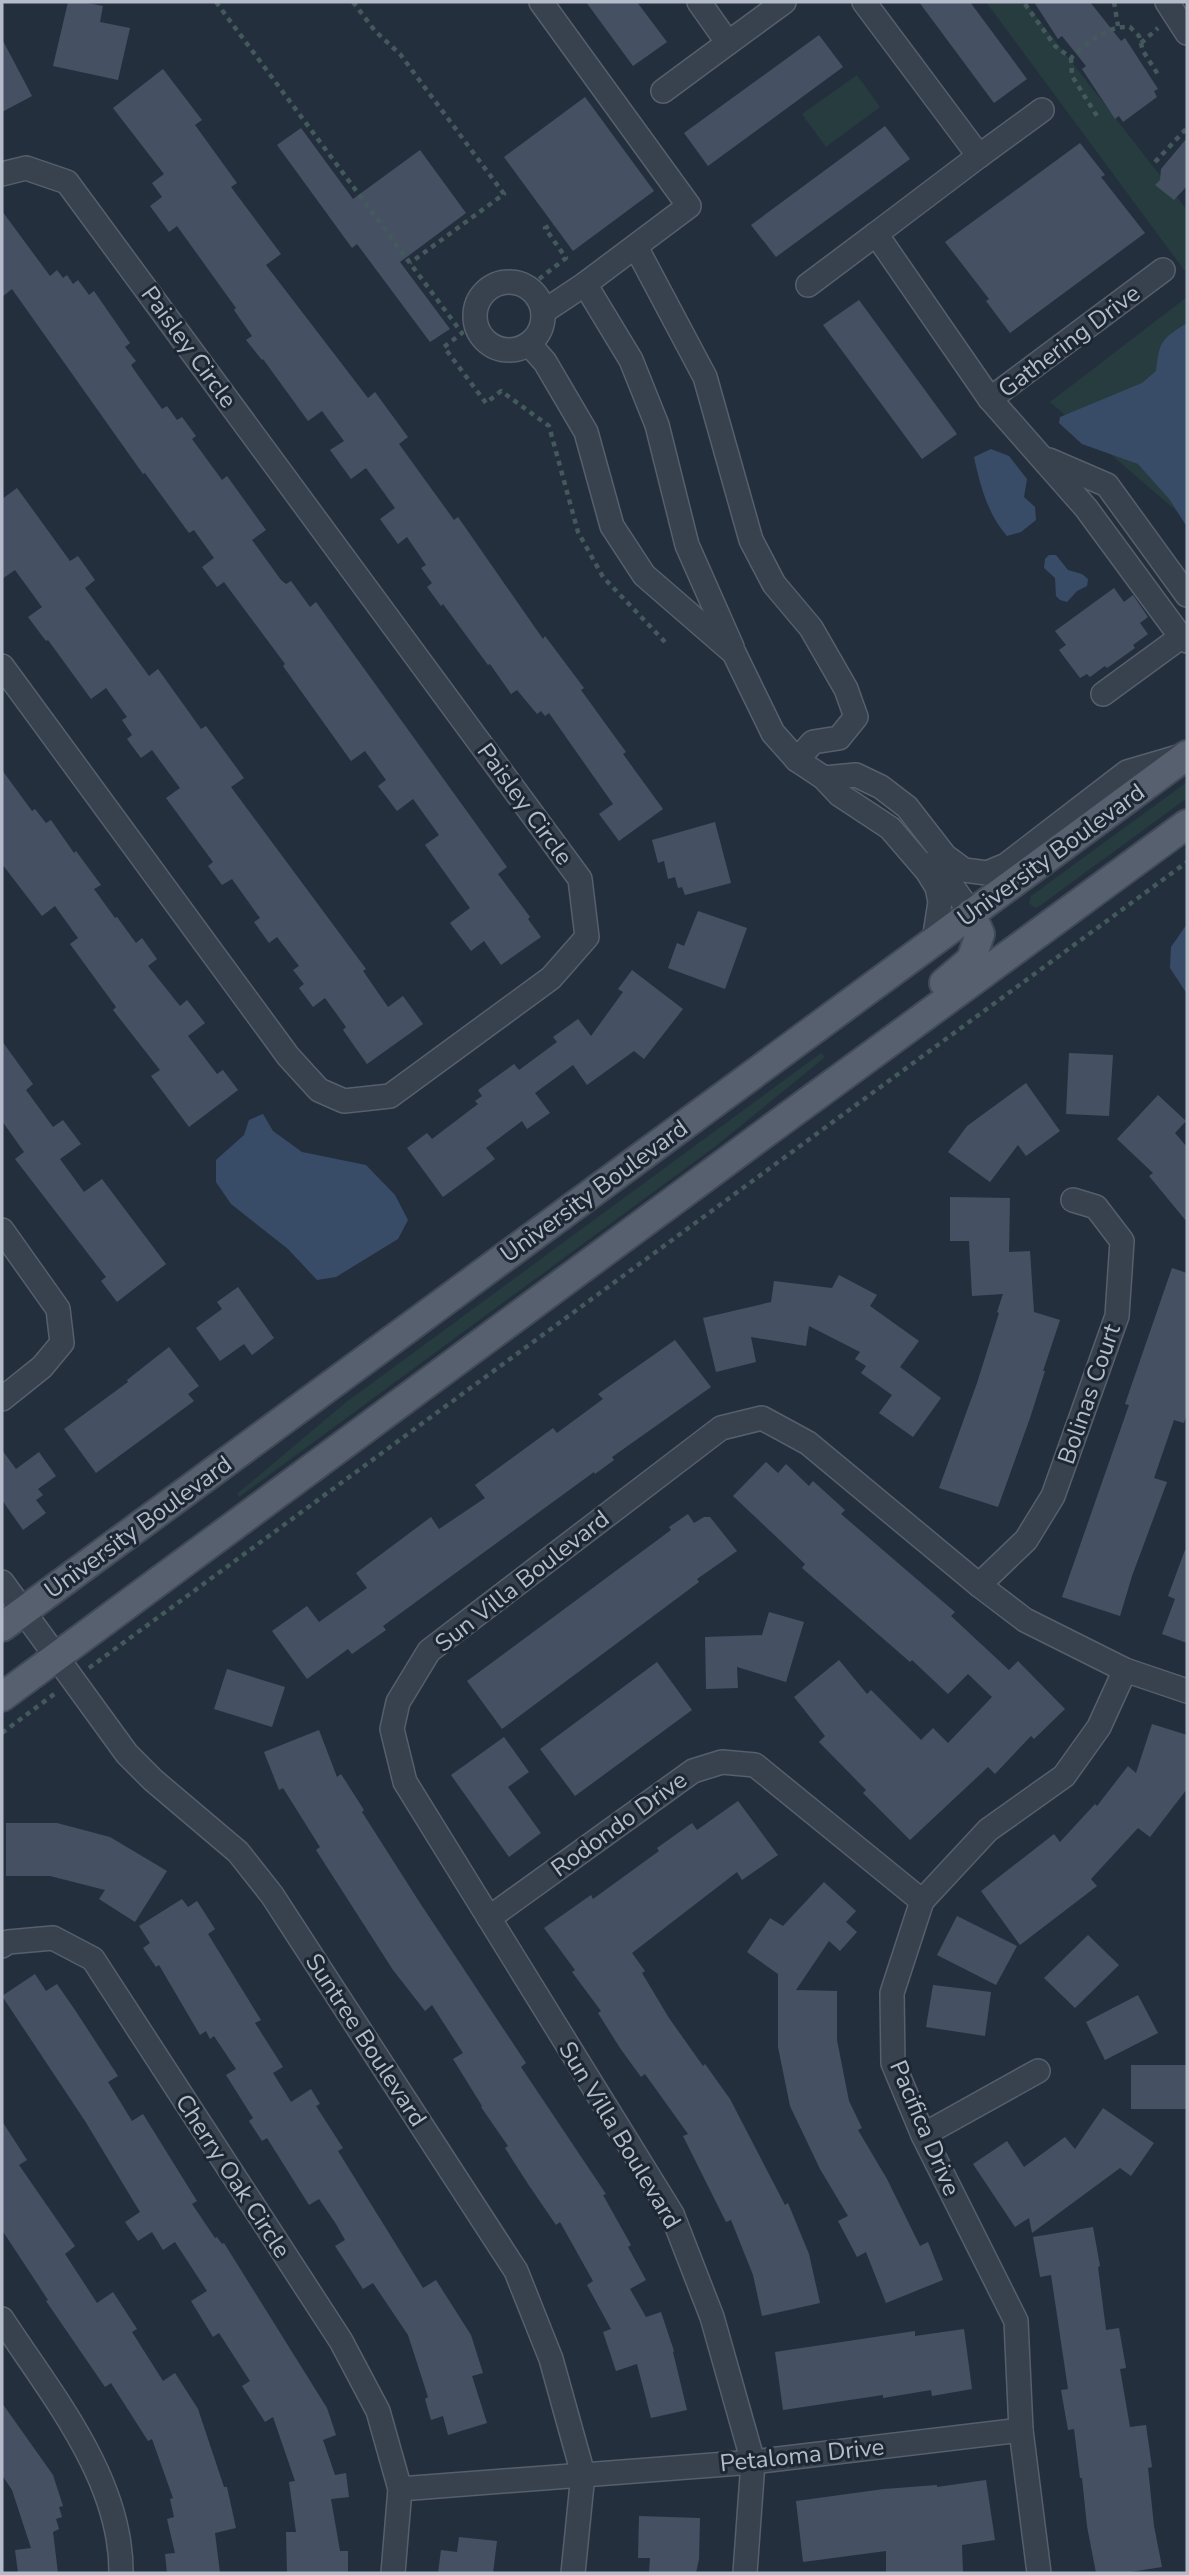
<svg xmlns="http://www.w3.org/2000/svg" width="1189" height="2575" font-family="'Nunito Sans',sans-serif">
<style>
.green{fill:#263c3f}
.water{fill:#394c67}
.building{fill:#455162}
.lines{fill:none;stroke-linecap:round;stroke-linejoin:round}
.minor-casing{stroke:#565f6c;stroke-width:26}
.major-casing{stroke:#414a57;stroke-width:32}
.path{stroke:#44595c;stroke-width:4.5;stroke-dasharray:5 5;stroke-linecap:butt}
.minor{stroke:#38414e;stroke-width:23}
.major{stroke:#56606e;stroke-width:28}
.labels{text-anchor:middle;stroke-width:6;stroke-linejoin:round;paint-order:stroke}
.street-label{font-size:24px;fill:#b4bcc9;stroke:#1d2633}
</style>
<rect width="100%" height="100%" fill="#242f3e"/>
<g class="green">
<polygon points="986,2 1025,2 1187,210 1187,274"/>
<polygon points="857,75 880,107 826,147 802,114"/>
<polygon points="1187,297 1187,520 1050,402"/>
<polygon points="1187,782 1187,798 1041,905 1035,908 1029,903 1031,896"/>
<polygon points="821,1053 825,1057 716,1146 239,1497 237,1494 345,1403"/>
</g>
<g class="water">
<path d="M1187 323V527L1170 500 1138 464 1082 444 1059 423 1060 417 1142 383 1156 371C1160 341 1160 340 1187 323Z"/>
<path d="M991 449 1009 456 1027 479 1024 497 1035 507 1036 520 1021 532 1007 536C988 515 980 485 974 457Z"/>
<polygon points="1049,555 1056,555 1068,570 1082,574 1088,579 1087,586 1077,591 1067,602 1060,600 1056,596 1055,578 1044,568 1045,559"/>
<polygon points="1187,924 1187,994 1170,968 1171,947"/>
<polygon points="263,1114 273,1131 302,1152 366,1165 395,1195 408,1220 398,1239 336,1277 317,1280 288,1249 231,1204 216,1182 216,1160 244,1135 249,1120"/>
</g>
<g class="building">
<polygon points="68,2 83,2 103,6 100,22 130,28 118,80 53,66"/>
<polygon points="586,2 637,2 667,42 633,66"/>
<polygon points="919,2 970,2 1027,79 994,103"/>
<polygon points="1034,2 1090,2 1121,41 1125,38 1158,89 1154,91 1157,97 1123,122 1119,116 1115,119 1082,69 1086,66 1062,36 1058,39"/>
<polygon points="819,35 843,67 708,166 684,133"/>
<polygon points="2,39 32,96 2,112"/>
<polygon points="163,69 202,120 195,125 237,183 231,187 281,254 266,265 368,398 375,392 408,437 399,444 454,520 458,517 543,639 545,636 584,688 581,690 626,752 623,754 663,809 619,841 599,814 613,804 549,713 545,716 541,711 537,714 517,690 511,694 490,664 488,665 443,604 441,606 427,587 432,583 421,568 426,565 407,537 398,544 380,519 395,508 366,468 351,479 330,450 344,441 322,411 308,421 263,359 262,360 246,340 252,336 234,310 236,308 177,226 169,232 150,206 162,197 152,183 164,174 113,108"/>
<polygon points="585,97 654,191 573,251 504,157"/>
<polygon points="885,126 910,159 776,257 751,225"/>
<polygon points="301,128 353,199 420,150 466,213 400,262 450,329 430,342 357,244 352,248 277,145"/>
<polygon points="1187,138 1187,186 1174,200 1155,185 1160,180 1161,169"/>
<polygon points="1080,143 1105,175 1101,177 1145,233 1010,333 986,301 989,299 945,242"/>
<polygon points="2,211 50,276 57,270 63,278 67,275 73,284 78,280 89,295 94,291 130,343 125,347 136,361 131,365 137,374 162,409 167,406 177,420 182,417 196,436 192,439 222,480 227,476 266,530 252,540 281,580 286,584 291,581 310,607 316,602 507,867 498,874 530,917 528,919 541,937 501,965 484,941 471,951 450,923 470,908 425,845 439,835 413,799 397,811 378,786 386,780 365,751 351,761 283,666 285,664 224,582 217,587 202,567 214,558 194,530 189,533 145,473 143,474 12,289 2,297"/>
<polygon points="859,300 957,434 922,459 823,325"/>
<polygon points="17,488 70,561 78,556 95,580 85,588 149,676 158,669 201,729 206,726 244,778 231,787 366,969 363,971 388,1007 403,996 423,1024 367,1064 343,1030 346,1027 325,998 313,1007 299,988 304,984 293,970 299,966 277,937 269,943 254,922 260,918 232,879 222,885 208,866 213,862 166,798 180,788 152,750 141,758 127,739 132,735 122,720 127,717 106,688 91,699 48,640 46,641 28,617 42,607 15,570 2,579 2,499"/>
<polygon points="1114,588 1124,602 1133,595 1148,617 1140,623 1148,634 1133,645 1135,648 1107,668 1105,666 1090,677 1087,674 1080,678 1059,650 1066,645 1055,631"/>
<polygon points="2,770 32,811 35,809 46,823 51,820 74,853 76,851 101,885 94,889 115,918 117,917 136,943 142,938 157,959 148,966 180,1006 187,1000 205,1023 188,1036 217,1074 223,1070 238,1090 189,1127 151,1076 160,1070 113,1010 116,1007 70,944 78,938 55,906 42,916 2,864"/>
<polygon points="715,822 731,883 685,895 682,887 678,888 675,877 668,879 664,861 658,863 652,840"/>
<polygon points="698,911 747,928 725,989 668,968 677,943 684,946"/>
<polygon points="632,970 683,1009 644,1059 634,1051 587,1085 573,1065 535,1093 550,1113 527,1129 522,1121 486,1148 495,1159 443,1197 407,1148 427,1133 432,1139 478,1104 475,1101 482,1096 478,1090 514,1064 519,1070 557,1042 553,1037 578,1019 591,1036 623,992 618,989"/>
<polygon points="2,1041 33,1084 26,1090 53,1127 63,1120 81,1144 60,1159 84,1192 102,1179 166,1264 117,1302 101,1281 106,1277 15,1159 24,1152 2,1121"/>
<polygon points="1069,1053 1113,1055 1109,1116 1066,1114"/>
<polygon points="1026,1083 1060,1131 1026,1156 1018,1145 990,1182 948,1152 967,1126"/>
<polygon points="1158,1095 1186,1121 1175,1133 1187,1147 1187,1222 1149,1176 1153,1173 1117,1139"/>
<polygon points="950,1197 1010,1198 1009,1252 1030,1251 1034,1312 1060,1320 1043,1371 1045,1371 1030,1418 998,1507 939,1488 977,1383 999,1313 997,1312 1003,1294 972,1296 969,1241 950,1241"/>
<polygon points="1172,1268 1187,1273 1187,1413 1184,1423 1174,1420 1154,1478 1167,1482 1132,1576 1120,1616 1062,1597 1129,1405 1125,1404"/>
<polygon points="839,1275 877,1295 870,1306 919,1341 900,1367 941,1398 913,1437 879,1413 892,1395 861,1373 866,1366 855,1359 860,1352 809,1326 806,1346 751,1337 756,1362 716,1372 703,1318 771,1302 774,1281 832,1288"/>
<polygon points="238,1287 274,1338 252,1355 244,1344 220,1361 196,1328 222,1309 217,1302"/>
<polygon points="675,1340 711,1387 612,1457 614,1460 595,1474 594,1472 383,1626 386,1630 352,1654 348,1649 307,1679 272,1631 307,1606 319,1622 367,1588 356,1573 431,1517 439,1529 485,1498 475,1485 553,1428 557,1433 603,1399 598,1394"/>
<polygon points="169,1347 199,1386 188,1394 194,1401 96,1473 64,1429 128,1382 127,1380"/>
<polygon points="2,1450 16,1469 39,1452 56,1476 38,1489 43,1495 36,1500 46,1513 23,1530 2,1500"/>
<polygon points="766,1462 778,1473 786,1464 809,1486 813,1481 845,1510 841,1514 955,1612 951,1616 1009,1670 1018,1661 1065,1709 1034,1739 1031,1736 995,1774 988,1767 910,1840 863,1793 866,1790 819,1742 825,1736 794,1697 839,1660 867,1694 871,1690 921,1740 933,1728 948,1743 992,1697 968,1674 948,1694 912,1660 910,1662 802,1568 805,1564 733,1496"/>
<polygon points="688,1514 694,1523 704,1517 710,1517 737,1551 697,1579 699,1582 502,1729 467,1681 671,1530 669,1527"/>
<polygon points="1185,1550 1187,1550 1187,1643 1162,1634 1175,1599 1168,1596"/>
<polygon points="769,1612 804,1622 786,1682 737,1667 738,1688 706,1689 705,1637 762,1635"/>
<polygon points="657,1662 692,1710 575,1796 540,1749"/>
<polygon points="227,1669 285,1687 272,1727 214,1709"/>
<polygon points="1152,1724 1187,1735 1187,1789 1150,1837 1138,1828 1091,1879 1097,1886 1020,1945 981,1891 1054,1834 1060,1842 1095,1804 1097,1806 1128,1766 1136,1773"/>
<polygon points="319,1730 337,1777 341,1774 364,1810 362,1812 420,1903 526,2063 521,2067 606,2194 603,2195 631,2245 628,2247 646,2280 630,2289 646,2317 661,2312 674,2351 673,2352 687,2410 651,2418 637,2364 616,2371 603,2332 611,2329 587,2285 593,2281 560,2222 556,2225 528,2184 505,2148 508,2146 481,2107 482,2106 453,2059 463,2053 432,2005 425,2011 393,1970 316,1850 320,1847 283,1788 279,1790 264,1752"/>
<polygon points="504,1737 529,1772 508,1787 541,1833 509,1857 451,1775"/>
<polygon points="738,1801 778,1855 742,1880 737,1872 632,1953 645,1971 642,1973 669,2018 703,2066 705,2064 730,2099 785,2205 788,2203 809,2254 820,2303 762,2316 753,2275 731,2220 726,2222 683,2136 688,2134 645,2074 641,2077 620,2048 598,2013 601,2011 572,1972 575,1970 544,1928 591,1895 593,1899 659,1851 657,1848 692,1823 697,1830"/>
<polygon points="6,1823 57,1823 110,1837 167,1871 135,1922 99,1899 105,1890 50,1876 6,1876"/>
<polygon points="824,1882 856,1911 846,1922 857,1932 840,1951 829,1941 796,1990 837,1991 837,2040 849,2101 862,2128 858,2130 887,2179 920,2246 928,2242 943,2280 886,2303 866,2252 857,2257 838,2221 848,2216 820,2169 790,2106 778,2047 778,1974 747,1952 770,1918 783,1926"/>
<polygon points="182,1899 188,1907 197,1901 215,1929 208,1934 261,2020 255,2023 283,2067 273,2073 291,2102 311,2089 320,2104 316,2106 343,2148 338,2151 423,2288 436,2280 471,2335 483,2373 472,2376 487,2423 448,2435 443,2416 431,2420 425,2399 428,2397 408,2335 373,2283 363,2289 335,2246 345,2240 336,2224 319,2199 309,2205 267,2138 262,2141 249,2121 253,2118 226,2075 236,2069 214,2036 210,2039 206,2031 200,2035 159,1965 156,1967 143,1948 150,1943 139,1926"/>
<polygon points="957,1916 1017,1946 996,1985 937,1955"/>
<polygon points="1088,1935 1119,1965 1075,2008 1044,1978"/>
<polygon points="35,1974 46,1991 57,1984 75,2010 118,2076 108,2082 132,2121 143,2114 197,2201 192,2204 215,2238 217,2237 222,2244 224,2243 327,2408 336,2435 323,2440 335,2475 346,2473 349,2497 331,2499 340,2551 348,2551 348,2573 287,2573 286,2532 296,2532 289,2482 295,2481 273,2417 265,2422 242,2386 250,2381 219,2333 213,2337 191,2301 207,2291 175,2242 163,2250 152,2232 138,2241 125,2222 140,2212 85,2121 2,1996"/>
<polygon points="933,1985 991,1992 985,2036 926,2027"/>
<polygon points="1138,1995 1158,2033 1105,2060 1086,2022"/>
<rect x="1131" y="2065" width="56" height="44"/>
<polygon points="1103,2108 1154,2143 1131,2176 1120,2168 1032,2233 1029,2218 1015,2227 973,2164 1007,2141 1024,2167 1065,2137 1075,2149"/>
<polygon points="2,2121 27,2160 19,2165 75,2246 65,2254 97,2303 113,2292 137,2329 132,2332 163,2381 175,2373 198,2409 224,2487 227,2487 236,2528 215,2533 220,2573 167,2573 165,2554 175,2553 167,2519 174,2517 170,2499 173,2498 152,2439 148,2441 111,2383 105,2387 46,2301 48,2300 2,2230"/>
<polygon points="1093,2227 1100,2266 1098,2267 1106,2330 1119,2328 1126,2368 1120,2369 1130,2427 1146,2425 1152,2467 1148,2468 1154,2526 1162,2567 1124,2573 1096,2573 1087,2526 1082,2478 1080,2478 1074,2429 1068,2430 1061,2390 1068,2389 1051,2275 1040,2277 1033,2237"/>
<polygon points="964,2329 972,2389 932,2396 931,2390 883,2398 883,2395 783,2410 775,2352 915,2331 915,2336"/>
<polygon points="2,2403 53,2475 63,2506 59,2507 62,2517 56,2519 59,2529 53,2532 58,2573 18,2573 15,2550 31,2548 12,2490 2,2475"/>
<polygon points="986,2480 995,2540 962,2545 963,2573 886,2573 886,2551 803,2562 796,2501 884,2489 937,2485 937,2487"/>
<polygon points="639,2516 700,2518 699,2559 696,2573 649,2573 650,2558 638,2558"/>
<polygon points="459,2537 497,2541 493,2573 438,2573 441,2550 457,2552"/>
</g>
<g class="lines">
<defs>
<g id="minor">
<polyline points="541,2 689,206 585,284 543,312"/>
<polyline points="699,2 728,43 784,2"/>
<polyline points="864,2 979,156 876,234 990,399 1086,508 1181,637 1187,641"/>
<polyline points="1167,2 1187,33"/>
<polyline points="663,91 728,43"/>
<polyline points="979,156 1042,110"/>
<polyline points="2,174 26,168 67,182 580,879 587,937 551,978 390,1096 344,1101 319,1090 288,1056 2,666"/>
<polyline points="636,247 705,377 751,540 774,584 811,628 846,689 856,717 839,738 813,742 797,760"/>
<circle cx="509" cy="316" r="34"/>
<polyline points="585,284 631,360 657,425 687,545 732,647"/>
<polyline points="808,285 876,234"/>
<polyline points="529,344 545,362 586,432 612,526 644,575 734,653 773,733 797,760 824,778 840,795 890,828 927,871 937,887 940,902 934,941"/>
<polyline points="990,399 1163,270"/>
<polyline points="1049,460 1107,485 1187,595"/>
<polyline points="1103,694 1181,637"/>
<polyline points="824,778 856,775 881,787 907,807 945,856 964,870 987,873 1006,865 1127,772 1178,757"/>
<polyline points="935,862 971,913"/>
<polyline points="2,1230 58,1309 62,1343 42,1367 2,1399"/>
<polyline points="2,1582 127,1754 153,1780 238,1852 272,1895 516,2271 551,2359 583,2474 573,2573"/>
<polyline points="979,1585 1026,1540 1053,1496 1117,1316 1122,1241 1096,1207 1073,1200"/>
<polyline points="489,1918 693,1771 722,1762 755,1765 922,1901"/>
<polyline points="2,1946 8,1942 53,1938 93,1959 341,2341 378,2411 400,2489 393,2573"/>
<polyline points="923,2135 1038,2071"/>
<path d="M2 2319C51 2394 122 2479 121 2573"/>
<polyline points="400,2489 753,2462 1021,2430"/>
<polyline points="745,2573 753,2462 712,2317 672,2214 405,1782 392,1729 398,1702 429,1651 721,1428 762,1418 808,1443 979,1585 1025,1620 1125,1670 1187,1691"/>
<polyline points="1039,2573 1021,2430 1016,2321 923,2135 893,2063 892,1993 922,1901 988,1830 1064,1776 1099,1727 1125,1670"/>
</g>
<g id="major">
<polyline points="944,983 971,960 980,934 971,913"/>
<polyline points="2,1627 1187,755"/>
<polyline points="2,1697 768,1131 1187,824"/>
</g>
</defs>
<use href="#minor" class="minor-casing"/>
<use href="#major" class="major-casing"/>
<g class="path">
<polyline points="216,2 462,333 444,347 486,403 501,391 549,426 578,532 603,577 667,644"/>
<polyline points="353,2 375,31 400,54 504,194 410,263"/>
<polyline points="1114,2 1118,26"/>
<path d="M1025 4 1055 46 1071 58C1088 43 1107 25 1130 27L1139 36 1143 51 1159 76"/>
<polyline points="1141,43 1158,28"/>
<polyline points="1071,58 1072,76 1097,116"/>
<polyline points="1155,162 1187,128"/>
<polyline points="539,279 566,258 545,228 554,224"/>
<polyline points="89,1668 1187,862"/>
<polyline points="2,1733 57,1692"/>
</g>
<use href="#minor" class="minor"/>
<use href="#major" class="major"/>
</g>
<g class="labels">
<g class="street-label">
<text transform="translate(1069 341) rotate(-37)" y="8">Gathering Drive</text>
<text transform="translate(189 347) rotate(54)" y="8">Paisley Circle</text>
<text transform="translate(525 804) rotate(54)" y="8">Paisley Circle</text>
<text transform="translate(1051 855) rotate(-36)" y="8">University Boulevard</text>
<text transform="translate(594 1191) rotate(-36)" y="8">University Boulevard</text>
<text transform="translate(1089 1394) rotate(-71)" y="8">Bolinas Court</text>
<text transform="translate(138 1527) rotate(-36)" y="8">University Boulevard</text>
<text transform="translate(522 1581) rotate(-38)" y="8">Sun Villa Boulevard</text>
<text transform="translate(619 1824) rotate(-36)" y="8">Rodondo Drive</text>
<text transform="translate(366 2040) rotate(57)" y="8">Suntree Boulevard</text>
<text transform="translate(925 2128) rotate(67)" y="8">Pacifica Drive</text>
<text transform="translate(620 2135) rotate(59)" y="8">Sun Villa Boulevard</text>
<text transform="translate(233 2176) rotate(57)" y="8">Cherry Oak Circle</text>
<text transform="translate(802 2455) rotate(-6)" y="8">Petaloma Drive</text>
</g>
</g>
<rect width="1189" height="2575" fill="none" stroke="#b4bcc9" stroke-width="7"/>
</svg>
